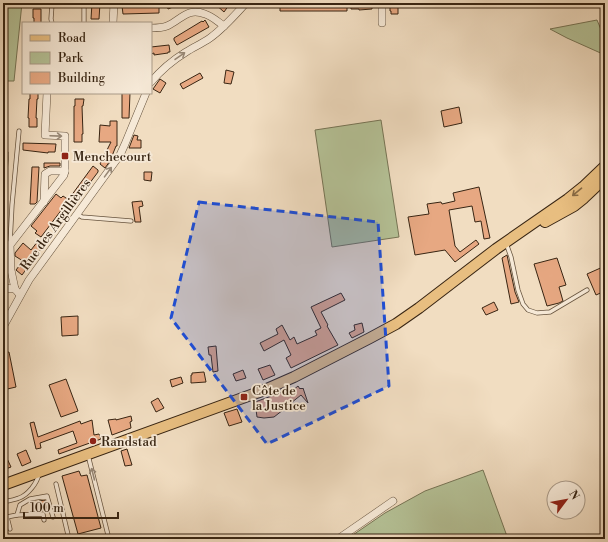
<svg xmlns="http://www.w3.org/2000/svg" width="608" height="542" font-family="'Libre Bodoni',serif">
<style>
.green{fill:#b5c297;stroke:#767455}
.building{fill:#e7a882;stroke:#382513}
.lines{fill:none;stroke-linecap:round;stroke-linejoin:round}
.lane-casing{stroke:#66533e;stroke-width:5}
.street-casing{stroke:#66533e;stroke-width:8}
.primary-casing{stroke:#382513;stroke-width:12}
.lane{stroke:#f6e9d7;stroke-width:3.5}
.street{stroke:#f6e9d7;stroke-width:7}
.primary{stroke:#e8be80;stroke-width:10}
.oneway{stroke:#978775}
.oneway2{stroke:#876a44}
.marked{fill:#1d4ed8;fill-opacity:0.2;stroke:#1d4ed8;stroke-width:3;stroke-dasharray:8 5;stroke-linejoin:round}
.poi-dot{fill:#8f2418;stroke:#f6e9d7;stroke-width:1.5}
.labels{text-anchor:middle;stroke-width:3.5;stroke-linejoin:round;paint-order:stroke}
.poi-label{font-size:13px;fill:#382513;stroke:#f6e9d7;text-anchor:start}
.street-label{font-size:13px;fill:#382513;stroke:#f6e9d7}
</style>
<rect width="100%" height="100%" fill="#f1ddc1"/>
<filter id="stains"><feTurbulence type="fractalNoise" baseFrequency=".005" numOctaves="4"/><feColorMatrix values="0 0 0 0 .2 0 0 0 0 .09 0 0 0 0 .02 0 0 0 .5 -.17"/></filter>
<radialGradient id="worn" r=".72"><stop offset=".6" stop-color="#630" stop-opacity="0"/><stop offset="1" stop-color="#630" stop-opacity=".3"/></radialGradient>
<g class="green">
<polygon points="3,3 22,3 14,81 3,81"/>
<polygon points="597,20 605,39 605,55 567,38 550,29"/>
<polygon points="381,120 399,237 332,247 315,130"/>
<polygon points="483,470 508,539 347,539 385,513 425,491"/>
</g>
<g class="building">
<polygon points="92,3 100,3 99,19 91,19"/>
<polygon points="166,3 183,3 168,9"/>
<polygon points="214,3 226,3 229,5 224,12"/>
<polygon points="286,3 342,3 342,4 347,4 347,11 280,11 280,4 286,4"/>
<polygon points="351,3 372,3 372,9 359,10 359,9 351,9"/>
<polygon points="390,3 398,3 398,14 391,14 391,11 390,11"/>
<polygon points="137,5 159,6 159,13 123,14 122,6"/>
<polygon points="33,9 41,9 41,23 34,23 34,18 33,18"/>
<polygon points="205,20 209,27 177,45 174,40 174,38 202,21 203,22"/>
<polygon points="169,45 170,52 168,52 168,53 154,55 154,53 151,54 151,47"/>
<polygon points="226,70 234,72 231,84 224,83"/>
<polygon points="200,73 203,78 183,89 180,84"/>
<polygon points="160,79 166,83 160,93 153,89"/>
<polygon points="30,93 38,93 38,99 37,99 36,118 37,118 37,127 29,127 29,118 28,118 29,99 30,99"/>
<polygon points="122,93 130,93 129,118 122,118"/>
<polygon points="75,99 84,99 83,106 82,106 83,134 82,134 82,142 74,142 74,106 75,106"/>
<polygon points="459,107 462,123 444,127 441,111"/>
<polygon points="110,121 117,121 117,146 116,146 110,161 105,168 100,164 111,142 99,142 100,125 110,126"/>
<polygon points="134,135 138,136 137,140 141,140 141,148 129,148"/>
<polygon points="23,143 56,144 55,152 48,152 48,153 23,150"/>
<polygon points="44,163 60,163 60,166 50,166 44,168"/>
<polygon points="93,166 98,170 98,172 77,200 71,196"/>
<polygon points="32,167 39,167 37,202 35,204 30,204"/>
<polygon points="144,172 152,172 151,181 144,180"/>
<polygon points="479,187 490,238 484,239 481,221 475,222 472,206 449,210 455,246 460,252 476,240 479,244 455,262 445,250 415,255 408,217 429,214 427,204 441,202 442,204 455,201 453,193"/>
<polygon points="56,194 61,198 63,196 69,200 41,237 35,233 37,231 31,226"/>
<polygon points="142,201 143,206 139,207 141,222 135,222 132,202"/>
<polygon points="38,241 44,245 22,275 16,270 23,261 15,256 15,253 23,243 31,250"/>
<polygon points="507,255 515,292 519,302 511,304 502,258"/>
<polygon points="557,258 566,285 559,287 563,301 559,303 547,306 534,264"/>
<polygon points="605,266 605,291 596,295 587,274"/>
<polygon points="341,293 345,300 321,312 328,325 327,326 338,345 291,368 286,358 291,355 284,340 264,351 260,343 278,334 276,329 282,325 290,340 294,337 297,344 317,335 315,331 321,328 311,307"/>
<polygon points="494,302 498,310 486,315 482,308"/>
<polygon points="78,316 78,335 62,336 61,317"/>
<polygon points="362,323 364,332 352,338 349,333 355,330 354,325"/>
<polygon points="216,346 218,371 213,372 211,355 209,355 208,347"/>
<polygon points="9,352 16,387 3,390 3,362 5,362 3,353"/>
<polygon points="270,365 275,375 263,380 258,369"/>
<polygon points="243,370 246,378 236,381 233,374"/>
<polygon points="204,372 206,382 191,383 191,375 192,375 192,373"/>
<polygon points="181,377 183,383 172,387 170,380"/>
<polygon points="66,379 78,411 61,417 49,385"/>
<polygon points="298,386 300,389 301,388 302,389 303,388 308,403 301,395 291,403 289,402 283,410 274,417 264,418 257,417 255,402 291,389 292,391"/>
<polygon points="158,398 164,408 156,412 151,402"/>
<polygon points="237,409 242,422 229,426 224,413"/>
<polygon points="131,416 132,421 130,422 131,428 112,435 108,420 116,419 116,420"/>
<polygon points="92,420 94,435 99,434 101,439 59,454 58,450 77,443 73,431 40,443 41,448 36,449 30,423 34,422 38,437 80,421 81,424"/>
<polygon points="127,449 132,465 125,466 121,451"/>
<polygon points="3,450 11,467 3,470"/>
<polygon points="26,450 31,462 22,466 17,454"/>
<polygon points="79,471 81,476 87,475 101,528 78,534 62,476"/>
<polygon points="45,500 47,510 44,511 42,511 39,501"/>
</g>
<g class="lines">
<defs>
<g id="lane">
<polyline points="83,3 84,5 84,23"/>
<polyline points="52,23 51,19 52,4 54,3"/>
<polyline points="77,214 82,217 131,221"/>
<polyline points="10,243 12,205 19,131"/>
<polyline points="506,243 511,257 518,290 523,304 528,310 537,313 550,312 587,290"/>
<polyline points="88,455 109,539"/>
<polyline points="56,484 69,539"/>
<path d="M3 502C8 501 14 500 19 498 28 495 37 483 39 474"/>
<polyline points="17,515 43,514 44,520"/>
<polyline points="7,517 17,515 20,505 30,499 47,496 53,517"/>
<polyline points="3,518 7,517 10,529"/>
</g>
<g id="street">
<polyline points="382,3 382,23"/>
<polyline points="113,23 114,3"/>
<path d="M151 28C156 28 162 28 167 26 181 20 187 7 205 14 212 16 218 22 224 26"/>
<path d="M151 82C161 70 173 60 186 52 194 47 203 43 210 38 224 28 235 15 246 3"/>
<polyline points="3,152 5,154 3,180"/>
<polyline points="44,202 45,174 50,171 65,171"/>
<polyline points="3,288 15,289"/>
<polyline points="20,295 15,289 11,270 10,245 64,175 65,171 65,136 45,135 47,93"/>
<polyline points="3,327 29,280 120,155 125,144 146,93"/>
<polyline points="338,539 393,501"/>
</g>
<g id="primary">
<polyline points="545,222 574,206 584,198 605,178"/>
<polyline points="3,485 262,391 294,377 370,338 396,324 419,308 496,249 568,199 583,187 605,166"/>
</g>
</defs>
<use href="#lane" class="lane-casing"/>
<use href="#street" class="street-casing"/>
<use href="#primary" class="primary-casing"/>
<use href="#lane" class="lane"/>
<use href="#street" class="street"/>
<use href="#primary" class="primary"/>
</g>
<defs><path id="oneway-shaft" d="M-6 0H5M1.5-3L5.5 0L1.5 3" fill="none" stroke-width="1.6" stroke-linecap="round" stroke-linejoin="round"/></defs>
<g class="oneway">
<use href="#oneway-shaft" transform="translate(180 56) rotate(-35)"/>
<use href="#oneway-shaft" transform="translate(56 136) rotate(2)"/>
<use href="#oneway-shaft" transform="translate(108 172) rotate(-54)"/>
<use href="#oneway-shaft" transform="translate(93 474) rotate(-104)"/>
</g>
<use class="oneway2" href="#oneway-shaft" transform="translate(577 192) rotate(140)"/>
<path class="marked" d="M199 202 378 222 389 386 267 444 171 318Z"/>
<g class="poi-dot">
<rect x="61" y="152" width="8" height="8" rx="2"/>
<rect x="240" y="393" width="8" height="8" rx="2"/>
<circle cx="93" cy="441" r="4"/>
</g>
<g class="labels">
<g class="poi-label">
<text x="73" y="161">Menchecourt</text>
<text x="252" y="395">Côte de<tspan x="252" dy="15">la Justice</tspan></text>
<text x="101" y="446">Randstad</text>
</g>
<g class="street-label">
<text transform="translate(55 224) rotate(-54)" y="5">Rue des Argillières</text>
</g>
</g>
<rect width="608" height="542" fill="none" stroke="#f1ddc1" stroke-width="16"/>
<rect x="4" y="4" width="600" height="534" fill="none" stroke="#382513" stroke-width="2"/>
<rect x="8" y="8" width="592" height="526" fill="none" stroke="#382513"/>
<rect x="22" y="22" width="130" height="72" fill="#f6e9d7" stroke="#aa9b89"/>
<rect x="30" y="35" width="20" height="6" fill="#e8be80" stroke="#aa9b89"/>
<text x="58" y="42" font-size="12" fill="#382513">Road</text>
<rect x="30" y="52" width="20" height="12" fill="#b5c297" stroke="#aa9b89"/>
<text x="58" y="62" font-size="12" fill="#382513">Park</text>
<rect x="30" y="72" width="20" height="12" fill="#e7a882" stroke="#aa9b89"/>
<text x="58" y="82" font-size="12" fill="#382513">Building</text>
<g transform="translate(566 500) rotate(58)"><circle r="19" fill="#f6e9d7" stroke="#aa9b89"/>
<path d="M0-3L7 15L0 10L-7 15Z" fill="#8f2418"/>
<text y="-6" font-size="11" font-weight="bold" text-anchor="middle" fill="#382513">N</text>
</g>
<path d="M24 512v6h94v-6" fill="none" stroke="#382513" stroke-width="2"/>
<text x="30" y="512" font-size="12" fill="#382513" stroke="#f6e9d7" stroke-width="3" paint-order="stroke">100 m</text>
<rect width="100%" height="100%" filter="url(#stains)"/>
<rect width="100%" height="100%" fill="url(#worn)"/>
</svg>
